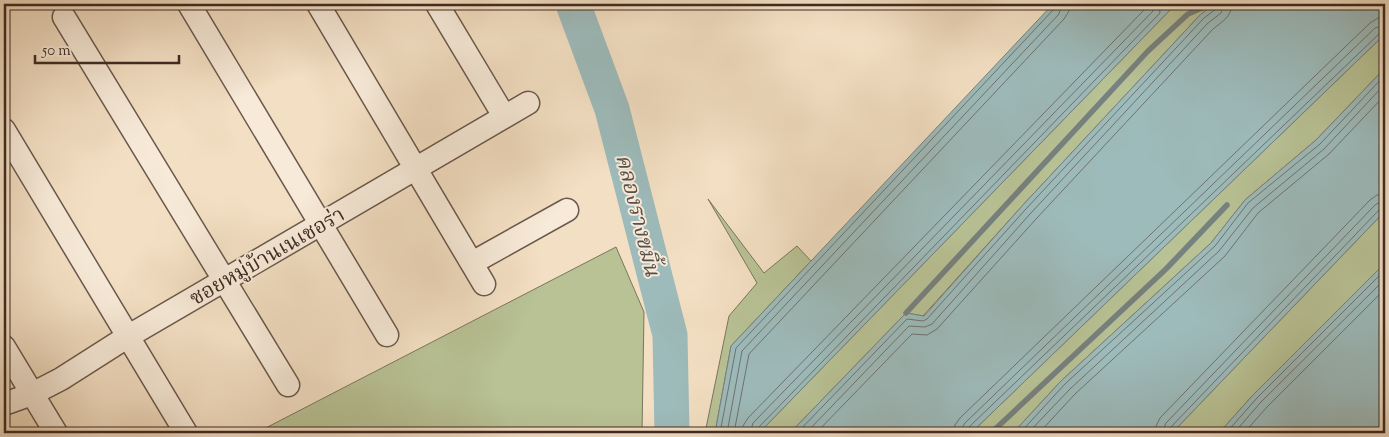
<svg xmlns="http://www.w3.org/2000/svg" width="1389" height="437" font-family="'Sorts Mill Goudy','Noto Serif Thai',serif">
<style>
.green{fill:#b8c295;stroke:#7b765c}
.water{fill:#9dbbbb;stroke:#77817f}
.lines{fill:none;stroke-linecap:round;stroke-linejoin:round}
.shore{stroke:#6e7370;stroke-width:1}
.stream{stroke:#77817f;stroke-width:5.5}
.river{stroke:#9dbbbb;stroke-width:35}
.street-casing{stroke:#6b584c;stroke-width:25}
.street{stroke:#f7ead8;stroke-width:22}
.labels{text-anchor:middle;stroke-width:4;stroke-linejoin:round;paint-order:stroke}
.street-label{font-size:21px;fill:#3e2b24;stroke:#f7ead8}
.water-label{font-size:22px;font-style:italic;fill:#564f4a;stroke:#f7ead8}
</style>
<rect width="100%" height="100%" fill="#f3dfc3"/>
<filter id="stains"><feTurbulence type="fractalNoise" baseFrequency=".004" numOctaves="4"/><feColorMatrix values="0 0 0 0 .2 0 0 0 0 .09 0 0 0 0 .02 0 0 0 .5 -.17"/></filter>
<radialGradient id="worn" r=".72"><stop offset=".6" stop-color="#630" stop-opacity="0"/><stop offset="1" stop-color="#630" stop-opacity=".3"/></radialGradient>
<g class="green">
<polygon points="1179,4 1215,4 1201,14 1022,206 923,316 906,313 790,433 759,433 1170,10"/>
<polygon points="1385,34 1385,68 1316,140 1245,200 1211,243 1061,381 1013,433 971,433"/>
<polygon points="708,199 764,273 797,246 811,261 731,346 715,433 705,433 729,316 757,283"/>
<polygon points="1385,211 1385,263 1253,395 1219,433 1172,433"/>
<polygon points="616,247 644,312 642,433 256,433"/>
</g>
<g class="water">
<polygon points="1053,4 1162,4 1170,10 759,433 715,433 731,346"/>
<polygon points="1215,4 1385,4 1385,34 971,433 790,433 906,313 924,316 1022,206 1201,14"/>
<polygon points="1385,68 1385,211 1172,433 1013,433 1061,381 1211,243 1245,200 1316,140"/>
<polygon points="1385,263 1385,423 1375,433 1219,433 1253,395"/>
</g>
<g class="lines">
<g class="shore">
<polyline points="720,433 736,348 1054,9 1056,4"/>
<polyline points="727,433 742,351 1059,14 1062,4"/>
<polyline points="734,433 749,354 1064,19 1069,11 1070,4"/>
<polyline points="742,433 743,426 748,418 1145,9 1145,4"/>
<polyline points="750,433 753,423 1153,11 1153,4"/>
<polyline points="756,433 758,428 1160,13 1159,4"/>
<polyline points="797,433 907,319 923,321 927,319 1025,210 1204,18 1216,9 1218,4"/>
<polyline points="806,433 909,326 925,327 932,324 1030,214 1208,23 1221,13 1224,4"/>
<path d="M816 433 912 334 927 335 937 329 1036 219 1213 29C1223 21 1231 17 1232 4"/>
<polyline points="954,433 955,425 960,418 1370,23 1378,18 1385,17"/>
<polyline points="961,433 962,428 965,423 1375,28 1385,25"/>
<polyline points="968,433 969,427 1380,33 1385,31"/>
<polyline points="1020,433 1065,384 1215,246 1248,203 1320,144 1385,75"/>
<polyline points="1028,433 1070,389 1219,251 1253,208 1324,149 1385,84"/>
<polyline points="1039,433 1075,394 1225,256 1258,213 1329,154 1385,95"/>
<polyline points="1155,433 1156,426 1160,418 1370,200 1377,195 1385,194"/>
<polyline points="1162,433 1166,423 1375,205 1380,202 1385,201"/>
<polyline points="1169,433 1170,428 1379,210 1385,208"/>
<polyline points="1226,433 1257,398 1385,270"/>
<polyline points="1234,433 1261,402 1385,279"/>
<polyline points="1244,433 1267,407 1385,289"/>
</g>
<g class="stream">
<polyline points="906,313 1148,51 1188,14 1211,4"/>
<polyline points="991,433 1166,269 1227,205"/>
</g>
<polyline class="river" points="573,4 612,109 670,335 672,433"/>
<defs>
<g id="street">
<polyline points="189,4 387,335"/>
<polyline points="318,4 484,284"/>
<polyline points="437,4 504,116"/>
<polyline points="64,17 288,385"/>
<polyline points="4,130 186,433"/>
<polyline points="472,263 567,210"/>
<polyline points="4,347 56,433"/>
<polyline points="4,404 32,394 61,379 127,337 528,103"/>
</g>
</defs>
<use href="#street" class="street-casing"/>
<use href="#street" class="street"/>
</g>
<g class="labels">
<g class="street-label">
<text transform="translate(267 256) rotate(-30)" y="7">ซอยหมู่บ้านเนเชอร่า</text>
</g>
<g class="water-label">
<text transform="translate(639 215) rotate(76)" y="8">คลองรางขมิ้น</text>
</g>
</g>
<rect width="1389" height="437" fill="none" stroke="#f3dfc3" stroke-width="20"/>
<rect x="5" y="5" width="1379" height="427" fill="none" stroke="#3e2b24" stroke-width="2.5"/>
<rect x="10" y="10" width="1369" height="417" fill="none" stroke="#3e2b24"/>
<path d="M35 55v8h144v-8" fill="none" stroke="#3e2b24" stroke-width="2.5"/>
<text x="42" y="55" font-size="15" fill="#3e2b24" stroke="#f7ead8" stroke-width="4" paint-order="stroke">50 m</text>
<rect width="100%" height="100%" filter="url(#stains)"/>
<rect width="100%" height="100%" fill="url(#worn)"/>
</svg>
